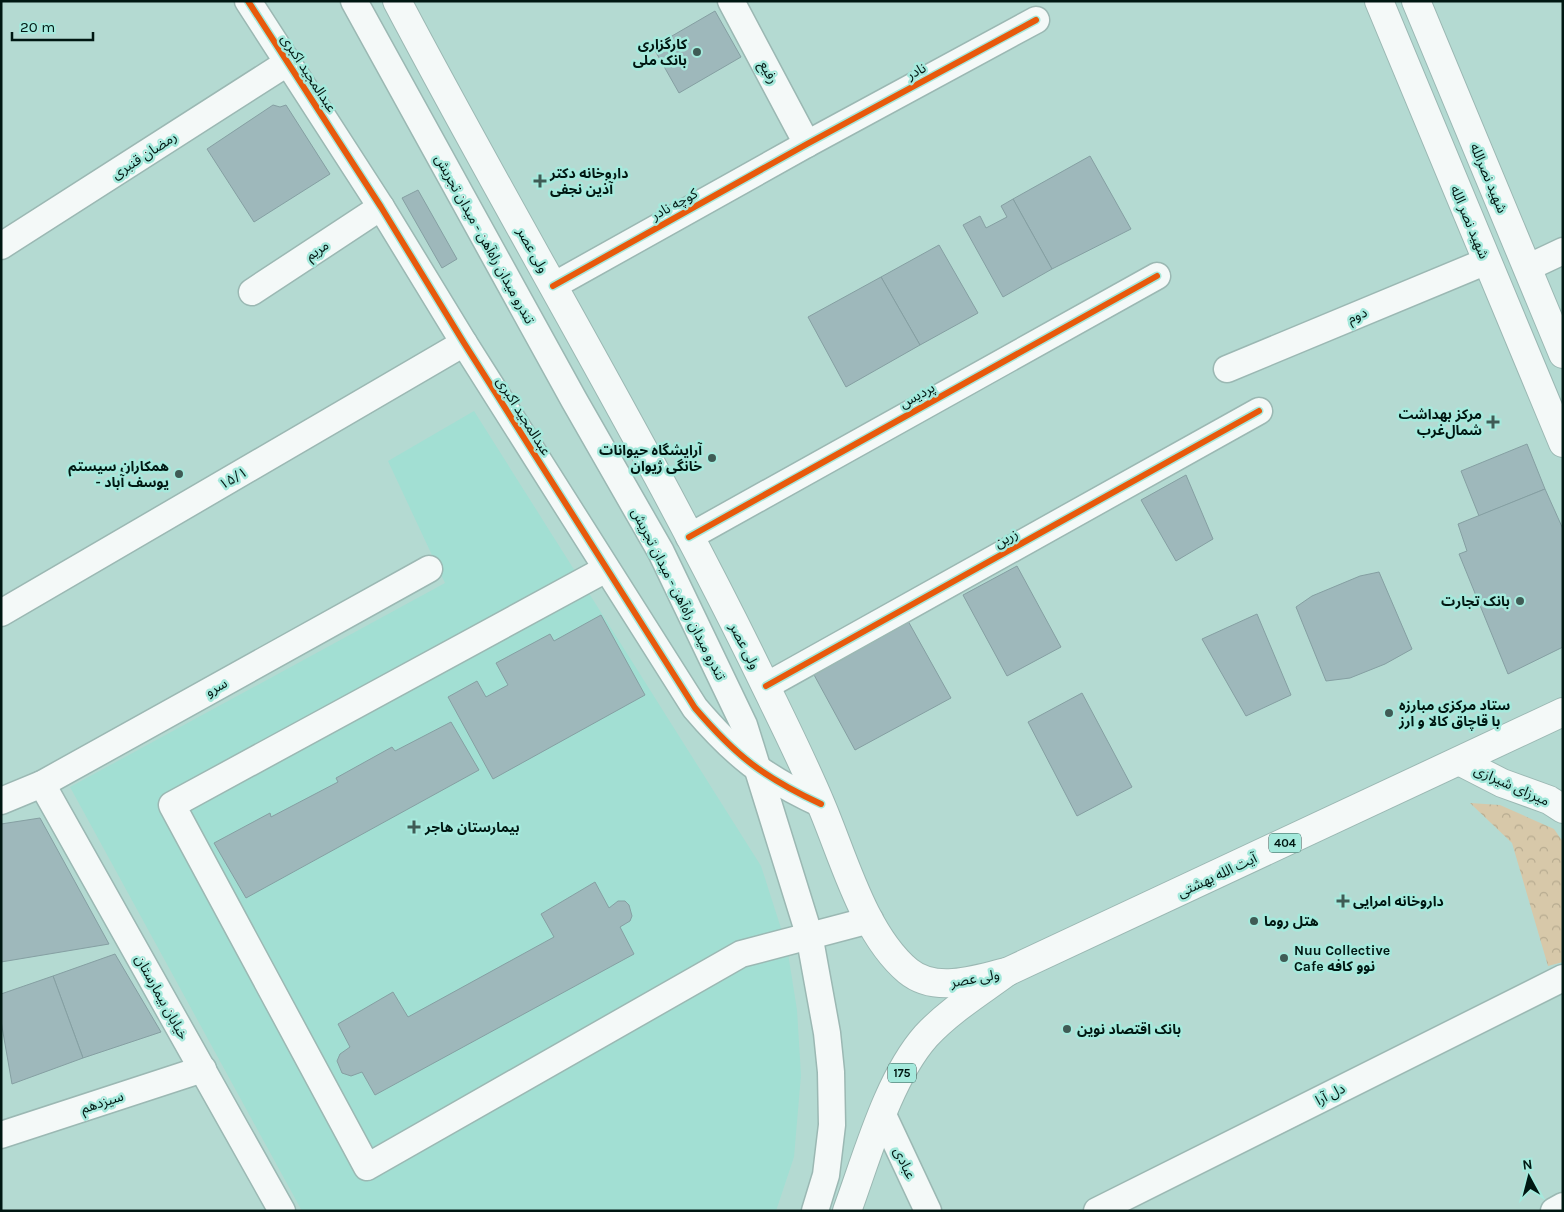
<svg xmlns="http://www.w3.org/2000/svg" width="1564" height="1212" font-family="Karla,'Noto Sans Arabic',sans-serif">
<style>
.built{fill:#a2dfd3}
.forest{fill:url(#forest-crowns)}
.building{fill:#9eb8bb;stroke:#859fa2}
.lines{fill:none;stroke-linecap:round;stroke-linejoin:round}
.minor-casing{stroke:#9bb8b3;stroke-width:29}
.major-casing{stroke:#9bb8b3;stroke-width:30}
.minor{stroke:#f4f9f8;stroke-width:26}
.major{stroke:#f4f9f8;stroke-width:28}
.cycleway-casing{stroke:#a5e9dc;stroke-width:9}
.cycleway{stroke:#e8590c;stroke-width:6}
.poi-dot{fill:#3f5b55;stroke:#a5e9dc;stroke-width:2}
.labels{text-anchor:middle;stroke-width:5;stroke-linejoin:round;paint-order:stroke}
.shield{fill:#a5e9dc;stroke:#32564f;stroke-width:1}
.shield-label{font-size:12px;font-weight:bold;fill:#001712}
.poi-label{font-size:14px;font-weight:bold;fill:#001712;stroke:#a5e9dc;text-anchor:start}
.street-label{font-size:14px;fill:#001712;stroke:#a5e9dc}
</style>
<defs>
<pattern id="forest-crowns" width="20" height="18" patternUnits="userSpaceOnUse" patternTransform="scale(1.25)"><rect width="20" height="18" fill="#d7c8a9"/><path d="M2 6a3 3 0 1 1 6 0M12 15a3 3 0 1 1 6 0" fill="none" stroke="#b7ab90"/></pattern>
</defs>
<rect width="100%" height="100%" fill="#b4dad2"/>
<polygon class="built" points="474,411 761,866 787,947 797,1010 801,1075 794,1157 776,1211 302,1211 70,787 445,583 388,461"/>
<polygon class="forest" points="1470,803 1500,805 1554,829 1563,842 1563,962 1548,966 1512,843"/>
<g class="building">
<polygon points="715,11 741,57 679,93 653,47"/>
<polygon points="273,105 280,107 286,105 330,174 254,222 207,149"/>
<polygon points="1090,156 1131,229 1052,269 1013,199"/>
<polygon points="418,190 457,259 442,268 402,198"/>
<polygon points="1013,199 1052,269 1003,297 963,225 980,216 986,228 1007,217 1001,206"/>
<polygon points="939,245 978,313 920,345 881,277"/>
<polygon points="881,277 920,345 846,387 808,317"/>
<polygon points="1527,444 1545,489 1479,516 1461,471"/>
<polygon points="1186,475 1213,539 1176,561 1141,500"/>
<polygon points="1545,489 1563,529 1563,647 1508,674 1459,554 1467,551 1458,524"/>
<polygon points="1017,566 1061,647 1007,676 963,595"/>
<polygon points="1379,572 1412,649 1385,664 1350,678 1326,681 1296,607 1312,596 1360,576"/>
<polygon points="1257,614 1291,695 1246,716 1202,639"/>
<polygon points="601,615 645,695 493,779 448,697 477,681 486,697 508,685 496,663 550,634 554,641"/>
<polygon points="908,621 951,698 855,750 813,673"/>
<polygon points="1082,693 1132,787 1077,816 1028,722"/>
<polygon points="451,722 479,770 246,898 214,843 270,813 271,817 338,782 336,778 392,747 395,751"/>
<polygon points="40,818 109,944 1,962 1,824"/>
<polygon points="595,882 609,908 618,901 625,901 629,905 632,916 630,921 620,927 634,954 375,1095 362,1072 351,1076 342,1073 337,1061 340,1054 350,1047 338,1024 393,992 408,1017 554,937 541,914"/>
<polygon points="115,954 161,1032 83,1058 53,976"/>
<polygon points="53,976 83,1058 12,1084 1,1021 1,994"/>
</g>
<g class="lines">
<defs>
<g id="minor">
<path d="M248 1 381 207 464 343 695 708C736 756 763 777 821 804"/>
<polyline points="354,1 574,400 661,552 744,725 809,934 827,1033 831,1072 832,1125 826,1175 815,1211"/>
<polyline points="731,1 807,144"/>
<polyline points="1,246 287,63"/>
<polyline points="1527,268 1563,251"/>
<polyline points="553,286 807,144 1036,20"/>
<polyline points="252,292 381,207"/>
<polyline points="1227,369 1487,261"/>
<polyline points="689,537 1157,276"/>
<polyline points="606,569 172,805 367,1167 741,954 870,920"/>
<polyline points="1,613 464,343"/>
<polyline points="766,686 1259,411"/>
<polyline points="42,784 282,1211"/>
<polyline points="1,801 42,784 429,569"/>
<polyline points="883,1115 928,1211"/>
<polyline points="1,1135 203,1069"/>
<polyline points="1097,1211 1563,978"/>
<polyline points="1554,1211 1563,1206"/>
</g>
<g id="major">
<path d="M397 1C518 231 653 453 766 687 785 726 805 766 822 807 844 859 864 934 908 971 936 994 976 979 1007 972"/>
<polyline points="1379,1 1563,443"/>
<polyline points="1416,1 1563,354"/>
<polyline points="1461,762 1502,783 1549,800 1563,809"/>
<path d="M847 1211C867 1157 888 1079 926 1036 949 1011 980 992 1007 972L1563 712"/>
</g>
</defs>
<use href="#minor" class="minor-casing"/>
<use href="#major" class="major-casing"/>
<use href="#minor" class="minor"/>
<use href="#major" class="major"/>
<defs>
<g id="cycleway">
<path d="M248 1 381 207 464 343 695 708C736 756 763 777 821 804"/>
<polyline points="553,286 807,144 1036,20"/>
<polyline points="689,537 1157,276"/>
<polyline points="766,686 1259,411"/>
</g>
</defs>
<use href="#cycleway" class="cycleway-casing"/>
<use href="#cycleway" class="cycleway"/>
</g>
<g class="poi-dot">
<circle cx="697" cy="52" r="5"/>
<path d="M537.5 173.5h5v5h5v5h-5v5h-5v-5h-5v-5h5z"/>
<path d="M1490.5 414.5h5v5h5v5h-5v5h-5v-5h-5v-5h5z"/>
<circle cx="712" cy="458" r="5"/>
<circle cx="179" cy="474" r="5"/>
<circle cx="1520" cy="601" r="5"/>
<circle cx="1389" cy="713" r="5"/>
<path d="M411.5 819.5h5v5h5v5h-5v5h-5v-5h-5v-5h5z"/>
<path d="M1340.5 893.5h5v5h5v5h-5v5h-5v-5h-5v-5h5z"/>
<circle cx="1254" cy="921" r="5"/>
<circle cx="1284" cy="958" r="5"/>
<circle cx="1067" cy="1029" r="5"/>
</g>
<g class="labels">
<g class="shield">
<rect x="1269" y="833.5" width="32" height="19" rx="4"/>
<rect x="888" y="1063.5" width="28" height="19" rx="4"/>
</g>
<g class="shield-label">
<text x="1285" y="847">404</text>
<text x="902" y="1077">175</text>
</g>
<g class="poi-label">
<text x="687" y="49" text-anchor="end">کارگزاری<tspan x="687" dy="16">بانک ملی</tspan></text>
<text x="550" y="178">داروخانه دکتر<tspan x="550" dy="16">آذین نجفی</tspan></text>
<text x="1482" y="419" text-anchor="end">مرکز بهداشت<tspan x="1482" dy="16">شمال‌غرب</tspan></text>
<text x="702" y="455" text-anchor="end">آرایشگاه حیوانات<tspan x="702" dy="16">خانگی ژیوان</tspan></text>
<text x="169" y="471" text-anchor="end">همکاران سیستم<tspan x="169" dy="16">- یوسف آباد</tspan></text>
<text x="1510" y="606" text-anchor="end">بانک تجارت</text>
<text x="1399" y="710">ستاد مرکزی مبارزه<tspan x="1399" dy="16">با قاچاق کالا و ارز</tspan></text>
<text x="425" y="832">بیمارستان هاجر</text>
<text x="1353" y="906">داروخانه امرایی</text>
<text x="1264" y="926">هتل روما</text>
<text x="1294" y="955">Nuu Collective<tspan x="1294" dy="16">Cafe نوو کافه</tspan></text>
<text x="1077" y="1034">بانک اقتصاد نوین</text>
</g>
<g class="street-label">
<text transform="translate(916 71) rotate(-28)" y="5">نادر</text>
<text transform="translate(769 72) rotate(62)" y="5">رفیع</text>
<text transform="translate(309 73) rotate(57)" y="5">عبدالمجید اکبری</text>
<text transform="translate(144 155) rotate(-33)" y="5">رمضان قنبری</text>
<text transform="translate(1489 178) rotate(67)" y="5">شهید نصرالله</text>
<text transform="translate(674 204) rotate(-29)" y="5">کوچه نادر</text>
<text transform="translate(1470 222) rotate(67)" y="5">شهید نصر الله</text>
<text transform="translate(485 239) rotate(61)" y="5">تندرو میدان راه‌آهن - میدان تجریش</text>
<text transform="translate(317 250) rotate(-34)" y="5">مریم</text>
<text transform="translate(533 250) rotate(61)" y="5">ولی عصر</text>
<text transform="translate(1357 315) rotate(-23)" y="5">دوم</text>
<text transform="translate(917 395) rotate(-29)" y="5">پردیس</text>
<text transform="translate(524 416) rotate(58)" y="5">عبدالمجید اکبری</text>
<text transform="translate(233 478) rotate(-30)" y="5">۱۵/۱</text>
<text transform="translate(1006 538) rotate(-29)" y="5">زرین</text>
<text transform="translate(679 594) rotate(63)" y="5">تندرو میدان راه‌آهن - میدان تجریش</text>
<text transform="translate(745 646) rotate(63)" y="5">ولی عصر</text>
<text transform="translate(216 687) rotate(-29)" y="5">سرو</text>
<text transform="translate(1512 785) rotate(24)" y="5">میرزای شیرازی</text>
<text transform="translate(1217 875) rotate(-25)" y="5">آیت الله بهشتی</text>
<text transform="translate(975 978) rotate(-10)" y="5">ولی عصر</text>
<text transform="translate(162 997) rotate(61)" y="5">خیابان بیمارستان</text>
<text transform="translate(1330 1094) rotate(-27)" y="5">دل آرا</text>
<text transform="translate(102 1102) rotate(-18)" y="5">سیزدهم</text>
<text transform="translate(905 1163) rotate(65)" y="5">عبادی</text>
</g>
</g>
<rect width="1564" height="1212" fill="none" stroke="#001712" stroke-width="5"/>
<g transform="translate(1529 1177) rotate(353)" stroke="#a5e9dc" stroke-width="4" paint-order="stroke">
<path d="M0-4L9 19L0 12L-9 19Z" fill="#001712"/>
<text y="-8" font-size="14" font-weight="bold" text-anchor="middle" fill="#001712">N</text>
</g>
<path d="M12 32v8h81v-8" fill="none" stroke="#001712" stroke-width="2.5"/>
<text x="20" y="32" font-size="15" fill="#001712" stroke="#a5e9dc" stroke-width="4" paint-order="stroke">20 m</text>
</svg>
